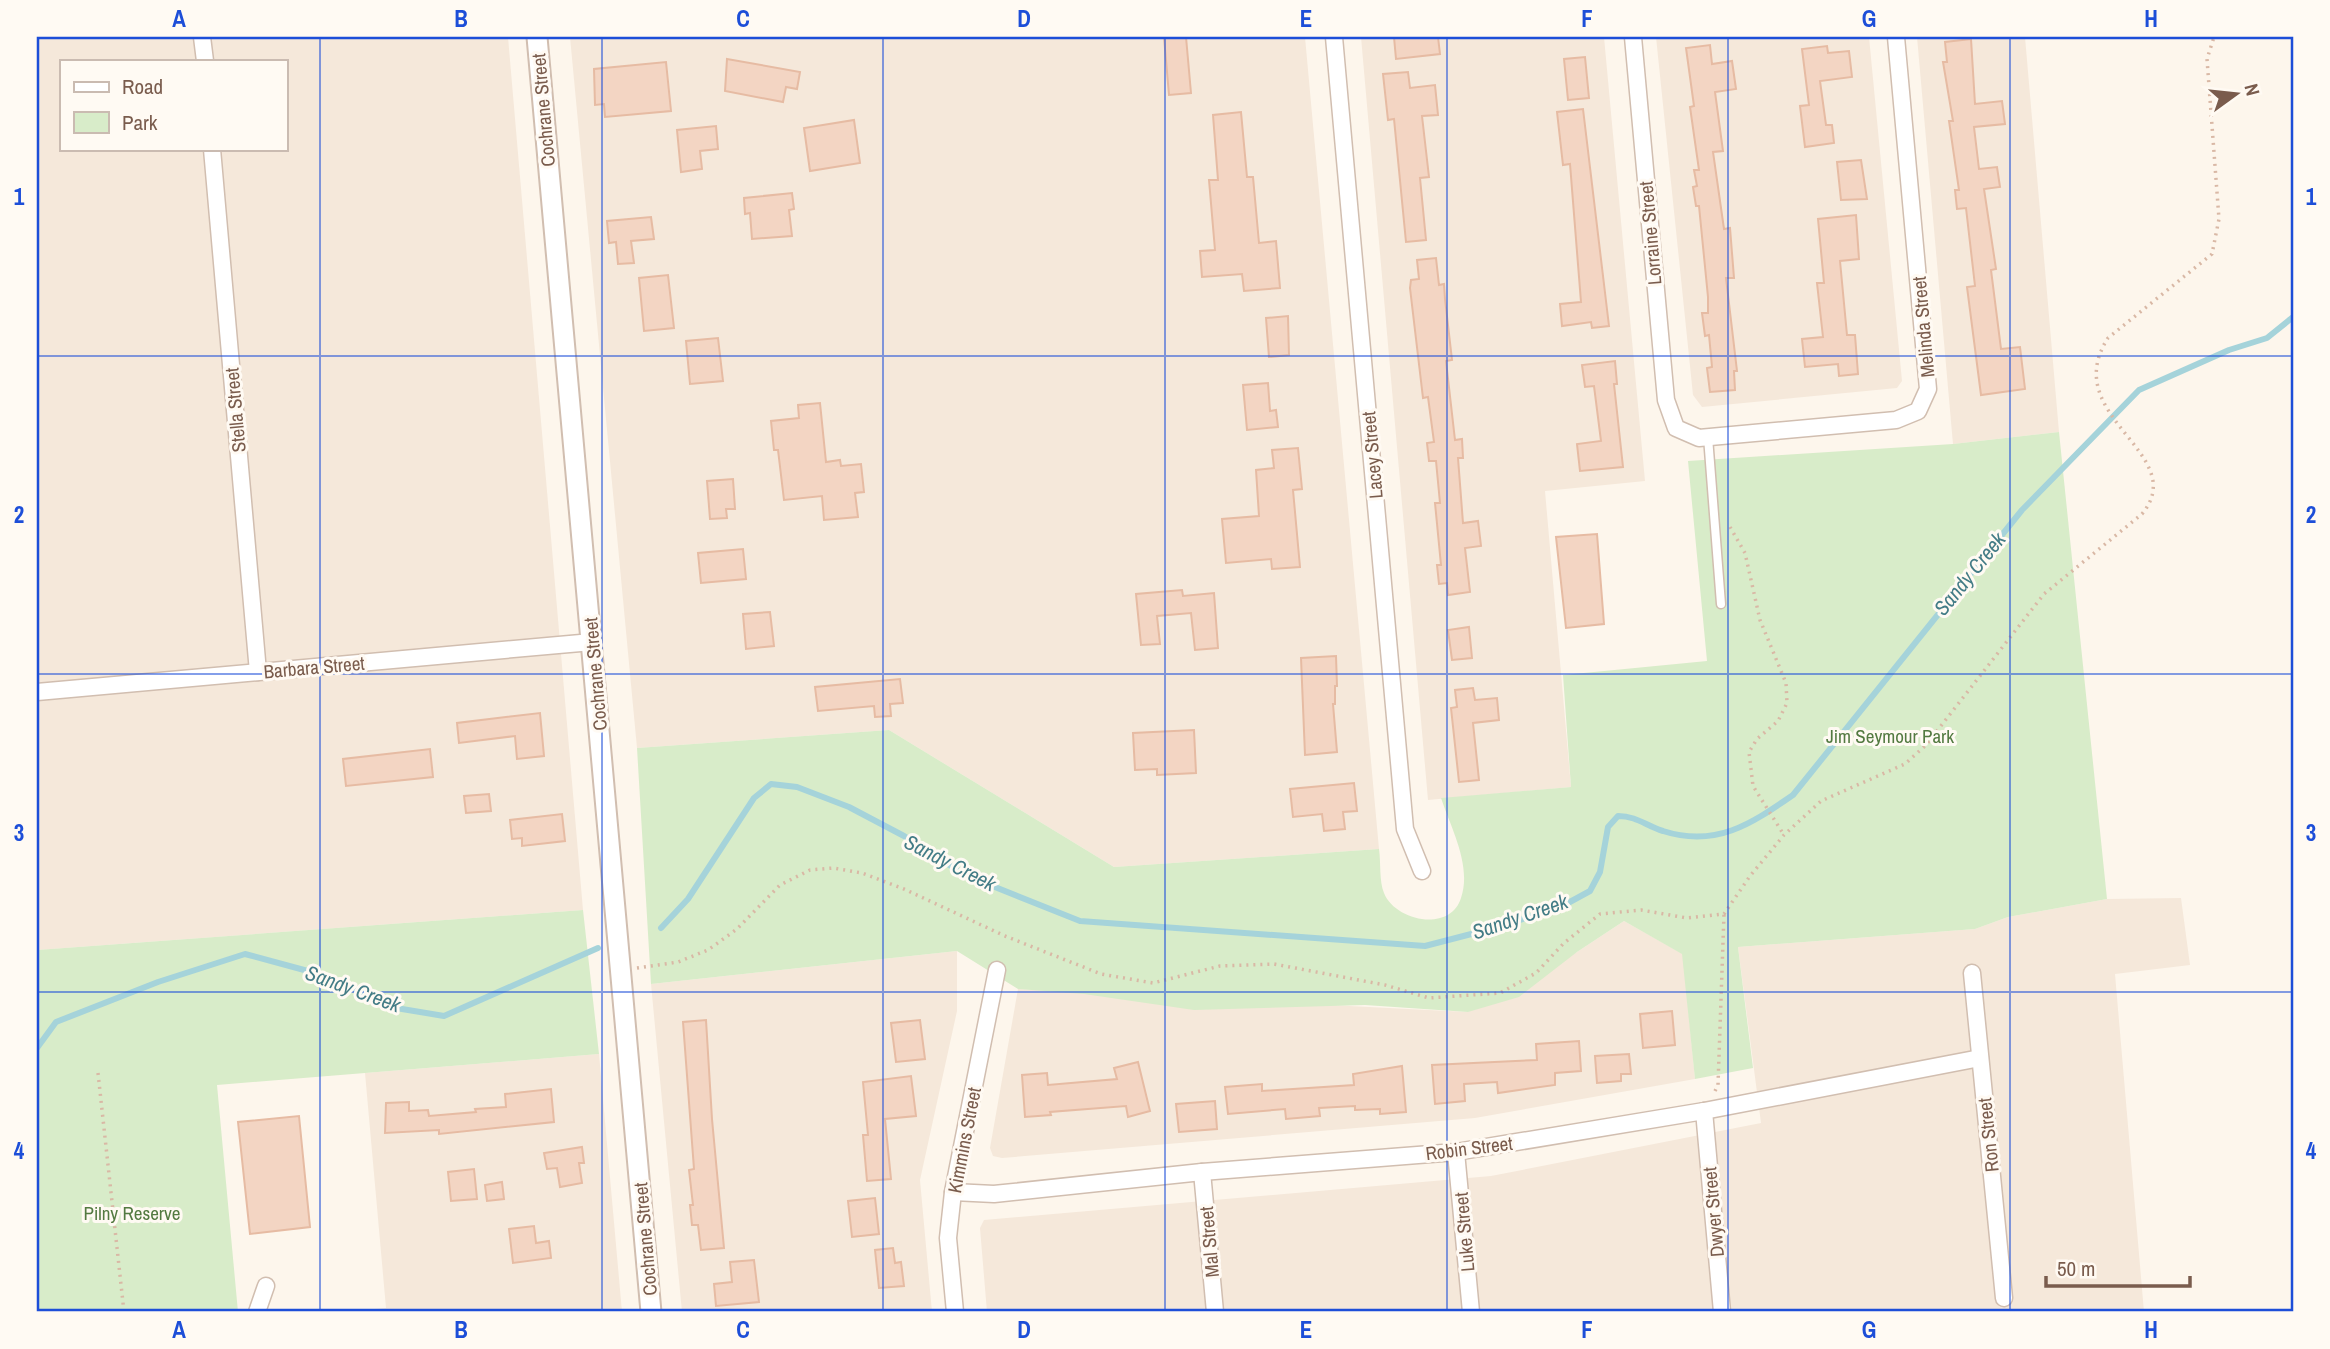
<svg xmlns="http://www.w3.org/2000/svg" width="2330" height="1349" font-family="'Archivo Narrow',sans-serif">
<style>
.residential{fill:#f5e8da;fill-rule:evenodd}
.green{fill:#d8ecc9}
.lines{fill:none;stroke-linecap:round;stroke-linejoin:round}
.stream{stroke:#a5d3da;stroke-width:6}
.building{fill:#f3d5c3;stroke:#e6bba3;stroke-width:2}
.service-casing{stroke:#d1beb0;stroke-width:11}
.minor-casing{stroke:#d1beb0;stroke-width:19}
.tertiary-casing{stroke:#d1beb0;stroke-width:23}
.path{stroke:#d9b8a5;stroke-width:3.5;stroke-dasharray:2 5;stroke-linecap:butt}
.service{stroke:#fff;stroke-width:8}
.minor{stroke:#fff;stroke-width:16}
.tertiary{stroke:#fff;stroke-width:19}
.grid{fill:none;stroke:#1d4ed8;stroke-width:2;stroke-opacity:0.55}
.labels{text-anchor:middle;stroke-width:6;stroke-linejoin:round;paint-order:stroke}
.street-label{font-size:19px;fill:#7a5c4d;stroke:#fffaf3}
.park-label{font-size:19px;fill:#537a41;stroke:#fffaf3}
.water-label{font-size:21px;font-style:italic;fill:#437c86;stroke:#fffaf3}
.neatline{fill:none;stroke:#1d4ed8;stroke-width:2.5}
.grid-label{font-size:23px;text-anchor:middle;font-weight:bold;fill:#1d4ed8}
</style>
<rect width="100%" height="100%" fill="#fdf6ec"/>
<g class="residential">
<path d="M37 37H508L583 910 37 950ZM61 61H285V149H61Z"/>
<polygon points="570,37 1305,37 1379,849 1114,867 889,730 637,748"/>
<polygon points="1361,37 1604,37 1645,481 1545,491 1571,787 1428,800"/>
<polygon points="1656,37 1869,37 1902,381 1897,388 1702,407 1693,395"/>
<polygon points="1917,37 2025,37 2059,432 1953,444"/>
<polygon points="2181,898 2190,965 2115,974 2144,1312 987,1312 980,1228 984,1220 1491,1176 1761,1123 1738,947 1975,929 2008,917 2107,899"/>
<polygon points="1624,921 1683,954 1695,1079 1475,1118 1002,1158 993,1156 990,1148 1018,989 1468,1012 1577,952"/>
<polygon points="957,951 957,1011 920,1180 932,1312 682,1312 651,984"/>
<polygon points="599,1054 622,1312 340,1312 386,1308 365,1073"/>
</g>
<g class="green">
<path d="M2059 432 2107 899 2008 917 1975 929 1738 947 1753 1068 1695 1079 1682 954 1624 921 1577 952 1519 997 1468 1012 1365 1005 1194 1010 1084 994 1018 989 957 951 651 984 637 748 889 730 1114 867 1379 849C1381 862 1379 881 1384 893 1395 921 1450 933 1461 898 1472 866 1451 828 1441 798L1571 787 1563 675 1707 661 1688 461 1953 444Z"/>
<polygon points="583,910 599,1054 217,1085 238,1312 37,1312 37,950"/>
</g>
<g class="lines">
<g class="stream">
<path d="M661 928 688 899 754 798 771 784 797 787 849 807 904 836 965 875 1080 921 1425 946 1506 925 1568 903 1590 891 1600 872 1608 827 1618 816C1637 816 1646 826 1663 831 1716 848 1751 824 1793 795L2022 510 2139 390 2229 350 2267 338 2293 317"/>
<polyline points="37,1048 56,1022 158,982 245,954 330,977 390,1007 444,1016 598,948"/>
</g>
</g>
<g class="building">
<polygon points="1164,37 1186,37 1191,93 1169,95"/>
<polygon points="1394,37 1438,37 1440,54 1396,59"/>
<polygon points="1971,39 1975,104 2002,101 2005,124 1974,127 1979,169 1997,167 2000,187 1984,189 1996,269 1991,270 2001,349 2020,347 2025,389 1981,395 1967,287 1975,286 1966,208 1957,209 1955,190 1959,190 1949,121 1953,121 1943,62 1947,62 1945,42"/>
<polygon points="1710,45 1712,64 1732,61 1736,89 1715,92 1723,151 1713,152 1724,229 1730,228 1734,278 1726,278 1737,371 1734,371 1735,390 1710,392 1707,368 1712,367 1709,335 1705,336 1702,313 1708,313 1708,297 1699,206 1696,206 1693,187 1697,186 1694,170 1699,170 1690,107 1694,106 1686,48"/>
<polygon points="1827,46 1828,53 1849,51 1852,77 1820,81 1826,125 1832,125 1834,143 1805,147 1800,106 1809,105 1802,49"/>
<polygon points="1585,57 1589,98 1568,100 1564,59"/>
<polygon points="727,59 800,72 797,89 786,87 783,102 725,91"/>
<polygon points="666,62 671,111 605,117 604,104 595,105 594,69"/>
<polygon points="1408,72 1410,88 1435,85 1438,115 1422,116 1429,177 1420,178 1426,240 1406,242 1394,119 1388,120 1383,74"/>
<polygon points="1583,109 1609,326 1592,328 1591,322 1562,326 1560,304 1581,302 1570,164 1563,165 1557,112"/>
<polygon points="1241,112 1247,177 1253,177 1259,243 1276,241 1280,288 1244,291 1242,274 1202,277 1200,251 1215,250 1209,180 1218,180 1213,115"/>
<polygon points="854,120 860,163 810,171 804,128"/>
<polygon points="716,126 718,149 700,151 702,169 681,172 677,130"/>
<polygon points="1861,160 1867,199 1841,200 1837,162"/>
<polygon points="792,193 794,209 789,210 792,236 752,239 750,213 745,214 744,198"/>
<polygon points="1856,215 1859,259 1840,261 1847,335 1855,335 1858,374 1839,376 1838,364 1805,367 1802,339 1823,337 1817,283 1824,283 1818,219"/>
<polygon points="651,217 654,239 631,241 634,263 618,264 616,242 609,243 607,221"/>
<polygon points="1436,258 1439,285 1444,284 1445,299 1452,360 1446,361 1455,440 1462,439 1463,458 1458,458 1463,523 1478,521 1481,546 1465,548 1470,592 1448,595 1447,583 1439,584 1437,565 1441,565 1435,503 1440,503 1436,461 1429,461 1427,443 1434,442 1428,397 1423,398 1410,288 1411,280 1419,279 1417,260"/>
<polygon points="668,275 674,328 644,331 639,278"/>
<polygon points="1288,316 1289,355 1269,357 1266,318"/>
<polygon points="718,338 723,381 690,384 686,341"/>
<polygon points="1615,361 1617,384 1614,384 1623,467 1580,471 1577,444 1601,441 1594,386 1585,387 1582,365"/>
<polygon points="1268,383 1270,411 1276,410 1278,427 1247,430 1243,385"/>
<polygon points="820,403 826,462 840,460 841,466 861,464 864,492 855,493 858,517 824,520 822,496 784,500 778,450 774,450 771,421 799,418 798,405"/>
<polygon points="1298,448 1302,489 1293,490 1300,567 1272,569 1271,559 1226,563 1222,519 1259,516 1256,470 1274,468 1272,450"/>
<polygon points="733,479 735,509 726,509 727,518 710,519 707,481"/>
<polygon points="1597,534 1604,624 1566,628 1556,537"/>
<polygon points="743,549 746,579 701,583 698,553"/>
<polygon points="1182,590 1183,596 1214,593 1218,648 1195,650 1191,613 1157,616 1160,644 1141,645 1136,594"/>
<polygon points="770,612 774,646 746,649 743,614"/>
<polygon points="1469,627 1472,658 1452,660 1448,630"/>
<polygon points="1336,656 1337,686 1335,686 1335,704 1333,704 1337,752 1305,755 1301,658"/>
<polygon points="900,679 903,703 890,704 891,716 875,717 874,706 818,711 815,687"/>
<polygon points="1473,688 1475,700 1497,698 1499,720 1473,723 1479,780 1459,782 1451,708 1457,707 1455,690"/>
<polygon points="540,713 544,756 517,759 515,736 459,743 457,723"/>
<polygon points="1194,730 1196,773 1157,775 1157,769 1135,770 1133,733"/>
<polygon points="430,749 433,777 346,786 343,759"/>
<polygon points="1354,783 1357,811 1343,812 1345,829 1324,831 1322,814 1293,817 1290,789"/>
<polygon points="489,794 491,811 466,813 464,796"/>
<polygon points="562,814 565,841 522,846 522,838 512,839 510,820"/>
<polygon points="1672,1011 1675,1045 1643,1048 1640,1014"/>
<polygon points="706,1020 712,1119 724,1248 701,1250 698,1225 692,1225 690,1205 693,1205 689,1170 694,1169 683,1022"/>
<polygon points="920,1020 925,1059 896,1062 891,1023"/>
<polygon points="1579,1041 1581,1071 1555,1073 1555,1085 1498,1093 1497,1082 1464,1084 1465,1101 1435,1104 1432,1065 1537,1060 1536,1044"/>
<polygon points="1629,1054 1631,1074 1621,1074 1621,1081 1597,1083 1595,1056"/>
<polygon points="1138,1062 1150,1111 1128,1117 1126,1106 1050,1112 1051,1115 1025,1117 1022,1075 1047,1073 1048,1085 1117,1079 1114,1068"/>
<polygon points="1402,1066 1406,1112 1380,1114 1380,1109 1355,1110 1355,1106 1319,1108 1320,1116 1286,1119 1285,1109 1228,1114 1225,1087 1262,1084 1262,1091 1354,1085 1353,1074"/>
<polygon points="911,1076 916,1116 885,1119 891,1179 867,1181 863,1135 868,1135 863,1082"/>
<polygon points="551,1089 554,1122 439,1134 439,1130 385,1133 386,1103 409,1102 409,1111 428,1110 429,1116 476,1112 475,1109 506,1107 505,1094"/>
<polygon points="1215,1101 1217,1129 1179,1132 1176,1104"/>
<polygon points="299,1116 310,1227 250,1234 238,1122"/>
<polygon points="582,1147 584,1163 579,1163 582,1183 560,1187 557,1168 547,1169 544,1153"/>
<polygon points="474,1169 477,1199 451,1201 448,1172"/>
<polygon points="502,1182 504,1199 487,1201 485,1185"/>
<polygon points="875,1198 879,1234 852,1237 848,1201"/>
<polygon points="534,1226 536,1243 549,1241 551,1258 513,1263 509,1229"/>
<polygon points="893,1248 895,1263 901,1262 904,1286 879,1288 875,1250"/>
<polygon points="754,1260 759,1302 716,1306 714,1284 732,1282 730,1262"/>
</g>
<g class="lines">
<defs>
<polyline id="service" points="1708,437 1721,604"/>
<g id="minor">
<polyline points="202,37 205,61"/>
<polyline points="1334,37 1405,829 1422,871"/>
<polyline points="1633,37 1666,400 1676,428 1699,438 1896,420 1918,411 1928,389 1896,37"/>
<polyline points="212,149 258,672"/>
<polyline points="37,692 592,642"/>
<polyline points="1972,973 2004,1298"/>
<polyline points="1704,1111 1722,1312"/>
<polyline points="1456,1152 1471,1312"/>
<polyline points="1202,1172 1215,1312"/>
<polyline points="953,1192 994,1194 1202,1172 1456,1152 1704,1111 1980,1058"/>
<polyline points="257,1312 266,1286"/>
<polyline points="955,1312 948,1238 953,1192 997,970"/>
</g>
<polyline id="tertiary" points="537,37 651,1312"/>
</defs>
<use href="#service" class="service-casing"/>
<use href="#minor" class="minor-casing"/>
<use href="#tertiary" class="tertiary-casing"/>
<g class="path">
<polyline points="1730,527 1745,553 1760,620 1786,683 1787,703 1778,721 1757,739 1749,752 1753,786 1784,835"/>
<path d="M637 968 678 962 708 950 737 929 780 885 810 870 833 868 862 873 904 889 1005 936 1101 974 1153 983 1220 966 1274 964 1385 985 1429 998 1500 993 1536 973 1564 943 1600 914 1641 910 1687 918 1724 914 1750 876 1784 835 1821 801 1905 764 1926 745 2044 594 2142 514C2192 453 2057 417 2108 338L2212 254 2219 219 2207 59 2214 37"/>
<polyline points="98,1073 124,1312"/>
<polyline points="1715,1091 1718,1085 1724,914"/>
</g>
<use href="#service" class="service"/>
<use href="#minor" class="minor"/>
<use href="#tertiary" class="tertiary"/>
</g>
<path class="grid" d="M320 37V1312M602 37V1312M883 37V1312M1165 37V1312M1447 37V1312M1728 37V1312M2010 37V1312M37 356H2293M37 674H2293M37 992H2293"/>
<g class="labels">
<g class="street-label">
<text transform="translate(543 110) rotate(-95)" y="7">Cochrane Street</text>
<text transform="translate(1650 233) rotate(-95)" y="7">Lorraine Street</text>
<text transform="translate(1923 327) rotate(-95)" y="7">Melinda Street</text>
<text transform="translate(235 410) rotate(-95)" y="7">Stella Street</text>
<text transform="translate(1372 455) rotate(-95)" y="7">Lacey Street</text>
<text transform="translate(314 667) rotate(-5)" y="7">Barbara Street</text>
<text transform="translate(595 674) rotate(-95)" y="7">Cochrane Street</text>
<text transform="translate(1988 1135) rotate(-96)" y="7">Ron Street</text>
<text transform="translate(964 1140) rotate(-79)" y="7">Kimmins Street</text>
<text transform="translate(1469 1148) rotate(-7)" y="7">Robin Street</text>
<text transform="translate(1713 1212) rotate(-95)" y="7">Dwyer Street</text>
<text transform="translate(1464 1232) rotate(-95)" y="7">Luke Street</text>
<text transform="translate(645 1239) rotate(-95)" y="7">Cochrane Street</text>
<text transform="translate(1209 1242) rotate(-95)" y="7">Mal Street</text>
</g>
<g class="park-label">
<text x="1890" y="743">Jim Seymour Park</text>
<text x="132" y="1220">Pilny Reserve</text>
</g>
<g class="water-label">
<text transform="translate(1970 574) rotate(-51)" y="7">Sandy Creek</text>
<text transform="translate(950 863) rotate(27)" y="7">Sandy Creek</text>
<text transform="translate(1520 917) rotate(-19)" y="7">Sandy Creek</text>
<text transform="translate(353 989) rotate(20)" y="7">Sandy Creek</text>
</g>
</g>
<rect width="2330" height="1349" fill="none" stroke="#fffaf3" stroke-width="77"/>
<rect x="60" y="60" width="228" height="91" fill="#fffaf3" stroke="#cabbb1" stroke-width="2"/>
<rect x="74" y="82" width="35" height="10" fill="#ffffff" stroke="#cabbb1" stroke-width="2"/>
<text x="122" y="94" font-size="21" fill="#7a5c4d">Road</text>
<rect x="74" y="112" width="35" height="21" fill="#d8ecc9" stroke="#cabbb1" stroke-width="2"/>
<text x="122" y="130" font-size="21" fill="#7a5c4d">Park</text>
<g transform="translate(2236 94) rotate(75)" stroke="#fffaf3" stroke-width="5" paint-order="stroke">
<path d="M0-5L12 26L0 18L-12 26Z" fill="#7a5c4d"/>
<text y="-10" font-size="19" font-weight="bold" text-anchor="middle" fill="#7a5c4d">N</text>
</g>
<path d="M2046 1276v10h144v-10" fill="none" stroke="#7a5c4d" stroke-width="3.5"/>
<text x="2057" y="1276" font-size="21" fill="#7a5c4d" stroke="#fffaf3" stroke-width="5" paint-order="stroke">50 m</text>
<rect x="38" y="38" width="2254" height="1272" class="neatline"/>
<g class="grid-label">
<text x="179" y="27">A</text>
<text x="461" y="27">B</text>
<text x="743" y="27">C</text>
<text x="1024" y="27">D</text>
<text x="1306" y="27">E</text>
<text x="1587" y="27">F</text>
<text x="1869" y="27">G</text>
<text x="2151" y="27">H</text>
<text x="19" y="205">1</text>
<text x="2311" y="205">1</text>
<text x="19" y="523">2</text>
<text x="2311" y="523">2</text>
<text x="19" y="841">3</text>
<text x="2311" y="841">3</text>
<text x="19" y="1159">4</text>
<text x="2311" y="1159">4</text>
<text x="179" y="1338">A</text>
<text x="461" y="1338">B</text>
<text x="743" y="1338">C</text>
<text x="1024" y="1338">D</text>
<text x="1306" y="1338">E</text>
<text x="1587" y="1338">F</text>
<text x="1869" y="1338">G</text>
<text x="2151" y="1338">H</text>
</g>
</svg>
